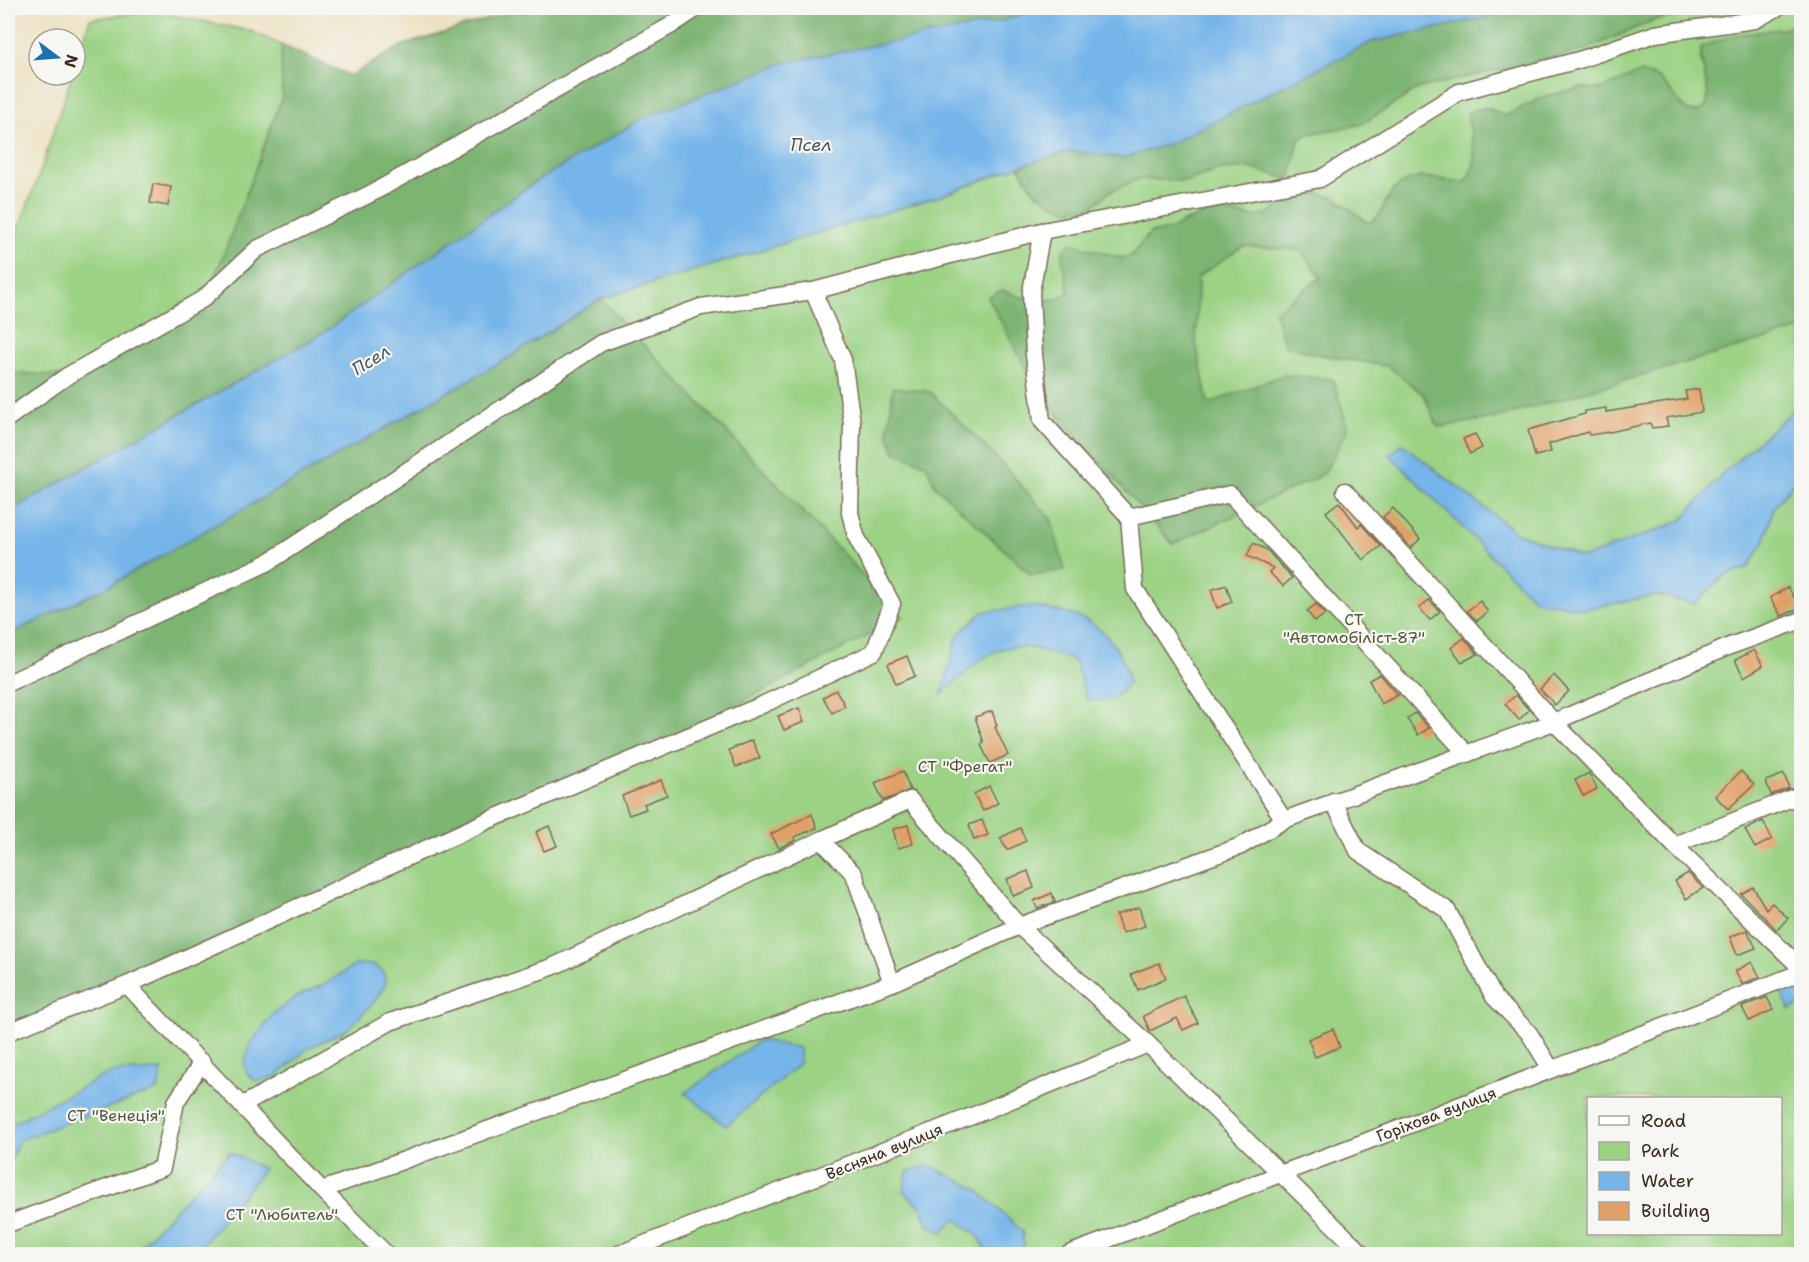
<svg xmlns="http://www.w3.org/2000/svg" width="1809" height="1262" font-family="'Shantell Sans',sans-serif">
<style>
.green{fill:#9bd284;stroke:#6b7e51;stroke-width:1.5;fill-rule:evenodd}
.forest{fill:#7cb472;stroke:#5c6f48;stroke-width:1.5}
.water{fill:#76b5e9;stroke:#587084;stroke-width:1.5}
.building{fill:#e1a067}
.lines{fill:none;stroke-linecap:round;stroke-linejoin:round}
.minor-casing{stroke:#796a57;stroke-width:19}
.minor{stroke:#fff;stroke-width:16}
.labels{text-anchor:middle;stroke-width:4.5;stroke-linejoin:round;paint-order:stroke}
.park-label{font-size:16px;fill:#535438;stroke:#f6f6f2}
.street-label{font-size:16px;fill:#3b2a1e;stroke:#f6f6f2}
.water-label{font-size:18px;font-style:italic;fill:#4d545b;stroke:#f6f6f2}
</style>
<rect width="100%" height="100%" fill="#f6f6f2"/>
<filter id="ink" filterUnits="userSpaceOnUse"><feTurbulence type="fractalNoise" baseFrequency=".0167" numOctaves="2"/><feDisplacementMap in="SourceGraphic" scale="12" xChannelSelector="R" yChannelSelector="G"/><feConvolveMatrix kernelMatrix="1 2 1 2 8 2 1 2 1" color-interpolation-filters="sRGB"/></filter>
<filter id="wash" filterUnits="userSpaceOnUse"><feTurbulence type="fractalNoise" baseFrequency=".008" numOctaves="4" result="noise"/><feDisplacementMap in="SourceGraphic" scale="24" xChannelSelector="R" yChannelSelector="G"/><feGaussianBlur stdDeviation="1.35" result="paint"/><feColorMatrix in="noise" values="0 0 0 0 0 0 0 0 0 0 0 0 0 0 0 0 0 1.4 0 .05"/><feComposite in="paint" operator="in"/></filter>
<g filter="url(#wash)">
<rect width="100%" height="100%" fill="#ede1c1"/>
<g class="green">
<path d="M1736 8H1801V20L1787 28 1734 35 1700 57 1710 96 1707 107 1697 112 1687 111 1660 79 1642 72 1601 89 1581 88 1546 96 1505 116 1487 107 1467 113C1471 136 1483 165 1464 183L1421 176 1388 197 1378 218 1368 223 1334 196 1284 200 1271 213 1262 217 1215 212 1185 221 1166 233 1151 232 1131 256 1121 258 1070 243 1062 260 1069 292 1062 298 1031 302 1173 544 1284 375 1208 404 1196 343 1198 276 1243 246 1302 250 1321 277 1275 312 1316 354 1388 366 1424 395 1438 427 1495 418 1801 329V404L1724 472 1681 521 1584 558 1517 533 1402 445 1585 609 1656 595 1694 604 1725 575 1748 568 1765 540 1773 509 1801 473V1254H1025L1022 1231 904 1192 922 1208 928 1225 955 1219 979 1237 988 1254H195L263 1169 230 1152 133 1254H8V1032L903 617 600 299 943 195 1019 166 1033 190 1093 206 1109 192 1138 179 1188 181 1218 170 1250 168 1289 179 1299 140 1308 134 1362 124 1419 88 1582 51 1654 20ZM930 392 994 455 1051 519 935 486 926 464 895 452 888 433ZM1588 1098H1780V1234H1588Z"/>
<polygon points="151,11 251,31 281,45 283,97 222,259 203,299 67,376 8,373 8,255 40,173 72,75 75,75 75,66 90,19"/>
</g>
<g class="forest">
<polygon points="524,8 1041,8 535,182 323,333 8,512 8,373 67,376 203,299 222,259 282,97 281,45 351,76 401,46"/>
<polygon points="1530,8 1736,8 1654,20 1582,51 1419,88 1362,124 1308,134 1299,140 1290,179 1250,168 1218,170 1188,181 1138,179 1109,192 1093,206 1071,210 1052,204 1033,190 1019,166 1071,151 1124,158 1169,144 1371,42"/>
<path d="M1801 20V329L1495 418 1438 427 1424 395 1388 366 1316 354 1285 346 1275 312 1321 277 1301 250 1243 246 1198 277 1196 343 1208 404 1284 375 1333 379 1348 429 1324 474 1173 544 1041 396 988 297 1002 290C1024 299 1050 309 1069 291L1062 260 1063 250 1070 243 1120 258 1131 256 1151 232C1175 234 1190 215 1215 212 1231 211 1249 220 1265 215 1275 213 1278 203 1286 199 1323 183 1341 202 1368 223 1381 217 1381 210 1388 198 1405 169 1436 179 1464 183 1483 165 1471 136 1467 113 1482 105 1490 109 1505 116L1546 96 1581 88 1601 89 1642 72 1660 79 1687 111 1697 112 1706 107C1712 87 1699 68 1701 47L1734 35 1787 28Z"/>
<polygon points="600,299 903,617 635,758 8,1032 8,635 105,588 508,358"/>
<polygon points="893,387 930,392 994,455 1051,519 1065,570 1031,575 935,486 926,464 895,452 888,433"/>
</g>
<g class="water">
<polygon points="1041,8 1530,8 1371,42 1169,144 1124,158 1071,151 1019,166 943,195 600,299 508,358 105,588 8,635 8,512 323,333 535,182 644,118 786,62 998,22"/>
<polygon points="1801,404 1801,473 1773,509 1765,540 1748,568 1725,575 1694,604 1656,595 1585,609 1535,600 1390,455 1402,444 1517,533 1584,558 1681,521 1724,472"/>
<path d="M1031 606C1047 610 1066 611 1081 618 1105 627 1127 658 1129 683 1116 700 1107 702 1087 700L1075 661C1002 635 995 644 942 695L957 636 983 612Z"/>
<polygon points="357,964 375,965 383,972 386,983 375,1001 348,1029 307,1049 277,1076 257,1081 248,1075 244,1065 250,1044 274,1013 298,996 325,984"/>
<polygon points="1798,981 1801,988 1801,1004 1790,1010 1780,990"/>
<polygon points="760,1040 799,1048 799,1064 726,1126 685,1093"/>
<polygon points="162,1070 158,1090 19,1140 8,1165 8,1126 111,1072"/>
<polygon points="230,1152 264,1169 195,1254 133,1254"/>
<polygon points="928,1165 975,1188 1022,1231 1025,1254 988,1254 979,1237 955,1219 942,1232 928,1225 922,1208 904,1192 907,1172"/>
</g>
<g id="blocks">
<g class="building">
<polygon points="153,184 171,187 168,206 150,203"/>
<polygon points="1699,389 1702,412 1666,418 1668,426 1652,428 1650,423 1610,432 1589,435 1588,432 1549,444 1551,452 1535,456 1528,430 1585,414 1585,411 1606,408 1606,412 1687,399 1685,391"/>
<polygon points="1475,434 1482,448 1470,454 1463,439"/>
<polygon points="1339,502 1358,527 1361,524 1381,546 1363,560 1326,512"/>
<polygon points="1393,508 1420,539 1411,548 1383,517"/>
<polygon points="1253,543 1267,550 1292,578 1283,586 1269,572 1273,568 1247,556"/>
<polygon points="1226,585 1232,602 1217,608 1211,590"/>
<polygon points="1788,587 1800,608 1781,616 1770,598"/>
<polygon points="1429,600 1440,611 1430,620 1419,608"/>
<polygon points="1480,601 1488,612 1477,621 1467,611"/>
<polygon points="1316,604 1325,614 1315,622 1307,611"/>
<polygon points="1464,638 1478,654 1462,662 1451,648"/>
<polygon points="1754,650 1763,666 1744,677 1735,660"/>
<polygon points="907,656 915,676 896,684 888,664"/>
<polygon points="1380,674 1398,695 1381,704 1369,680"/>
<polygon points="1554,675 1569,691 1555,705 1540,689"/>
<polygon points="836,690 845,706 832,713 823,697"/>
<polygon points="1516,695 1529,710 1519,720 1505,704"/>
<polygon points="799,708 804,722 784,730 778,716"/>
<polygon points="992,711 997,726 995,727 1008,755 990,763 981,745 984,743 975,717"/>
<polygon points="1415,713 1429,728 1418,735 1407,719"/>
<polygon points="752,740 760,758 736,767 729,750"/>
<polygon points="903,771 910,790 883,801 875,783"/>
<polygon points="1741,771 1754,785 1728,809 1715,796"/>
<polygon points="1589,773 1597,789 1583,796 1575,780"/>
<polygon points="1784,774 1789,788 1771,795 1766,781"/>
<polygon points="661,780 667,795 644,804 646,809 629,815 622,796"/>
<polygon points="989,786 998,803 983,811 974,794"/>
<polygon points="812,814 817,828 794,837 796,840 779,848 771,834"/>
<polygon points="982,820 988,835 974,840 969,825"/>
<polygon points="1763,821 1772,839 1755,848 1745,830"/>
<polygon points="908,825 913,844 898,848 893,829"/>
<polygon points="549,826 557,846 544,851 536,832"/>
<polygon points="1020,828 1026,841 1007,850 1000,838"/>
<polygon points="1028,871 1034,888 1013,896 1007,879"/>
<polygon points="1688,873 1703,888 1686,899 1675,881"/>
<polygon points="1753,887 1766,909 1772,903 1788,918 1777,930 1741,894"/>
<polygon points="1052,893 1055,902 1037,908 1034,901"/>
<polygon points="1139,907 1145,926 1122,933 1116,915"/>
<polygon points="1747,930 1756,948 1737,955 1730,937"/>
<polygon points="1752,962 1760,977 1742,984 1735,971"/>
<polygon points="1159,963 1166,978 1138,990 1131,974"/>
<polygon points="1184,996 1198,1023 1183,1030 1177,1018 1150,1031 1143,1016"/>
<polygon points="1767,997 1773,1010 1749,1021 1742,1007"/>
<polygon points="1333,1029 1340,1047 1315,1057 1308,1039"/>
</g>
</g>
</g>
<g filter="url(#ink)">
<use href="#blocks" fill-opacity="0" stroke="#796a57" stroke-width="1.5"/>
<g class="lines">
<defs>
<g id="minor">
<polyline points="1042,231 1031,292 1034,355 1042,421 1129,517 1135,589 1284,820 1554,722 1730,646 1802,620"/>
<polyline points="813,291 843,360 852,423 850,513 856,536 892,604 874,652 762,705 487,821 127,985 322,1190 892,983 1019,926 1241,846 1284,820"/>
<polyline points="8,418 67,376 203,299 257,249 374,192 670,26 697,8"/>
<polyline points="1345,491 1554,722 1674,845 1802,969"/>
<polyline points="1129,517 1230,494 1467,754"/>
<polyline points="8,683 267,563 601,343 701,307 813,291 1042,231 1320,179 1459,92 1579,60 1655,34 1755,20 1777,8"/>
<polyline points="1333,801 1358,851 1447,910 1494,997 1529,1033 1551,1069"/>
<polyline points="821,840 910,800 1019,926 1148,1044 1363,1254"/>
<polyline points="1674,845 1802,794"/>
<polyline points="8,1032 127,985"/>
<polyline points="243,1105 390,1022 552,967 821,840 854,874 892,983"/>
<polyline points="322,1190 386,1254"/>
<polyline points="8,1224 162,1168 176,1102 202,1062"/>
<polyline points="619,1254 972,1116 1148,1044"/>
<polyline points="1069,1254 1391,1132 1802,972"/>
</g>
</defs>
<use href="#minor" class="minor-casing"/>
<use href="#minor" class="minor"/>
</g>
</g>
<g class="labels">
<g class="park-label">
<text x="1354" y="625">СТ<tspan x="1354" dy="18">"Автомобiлiст-87"</tspan></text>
<text x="965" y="772">СТ "Фрегат"</text>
<text x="116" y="1121">СТ "Венеція"</text>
<text x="282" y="1220">СТ "Любитель"</text>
</g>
<g class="street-label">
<text transform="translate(1436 1114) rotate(-21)" y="6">Горіхова вулиця</text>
<text transform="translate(884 1151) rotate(-22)" y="6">Весняна вулиця</text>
</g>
<g class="water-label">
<text x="811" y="151">Псел</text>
<text transform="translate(371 360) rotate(-32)" y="6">Псел</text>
</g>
</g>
<rect width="1809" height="1262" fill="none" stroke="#f6f6f2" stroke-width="30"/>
<rect x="1587" y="1097" width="195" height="138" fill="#f6f6f2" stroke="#aba49d" stroke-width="1.5"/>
<rect x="1599" y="1116" width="30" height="9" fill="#ffffff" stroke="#aba49d" stroke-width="1.5"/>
<text x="1641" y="1127" font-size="18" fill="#3b2a1e">Road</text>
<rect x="1599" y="1142" width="30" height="18" fill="#9bd284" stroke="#aba49d" stroke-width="1.5"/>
<text x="1641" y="1157" font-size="18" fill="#3b2a1e">Park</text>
<rect x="1599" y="1172" width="30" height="18" fill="#76b5e9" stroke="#aba49d" stroke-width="1.5"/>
<text x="1641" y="1187" font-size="18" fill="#3b2a1e">Water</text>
<rect x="1599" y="1202" width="30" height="18" fill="#e1a067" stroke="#aba49d" stroke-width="1.5"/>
<text x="1641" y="1217" font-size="18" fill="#3b2a1e">Building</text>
<g transform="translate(57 57) rotate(106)"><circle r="28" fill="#f6f6f2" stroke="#aba49d" stroke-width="1.5"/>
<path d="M0-4.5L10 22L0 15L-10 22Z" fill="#1f6fb2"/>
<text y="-9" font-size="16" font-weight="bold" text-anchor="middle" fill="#3b2a1e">N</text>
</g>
</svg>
